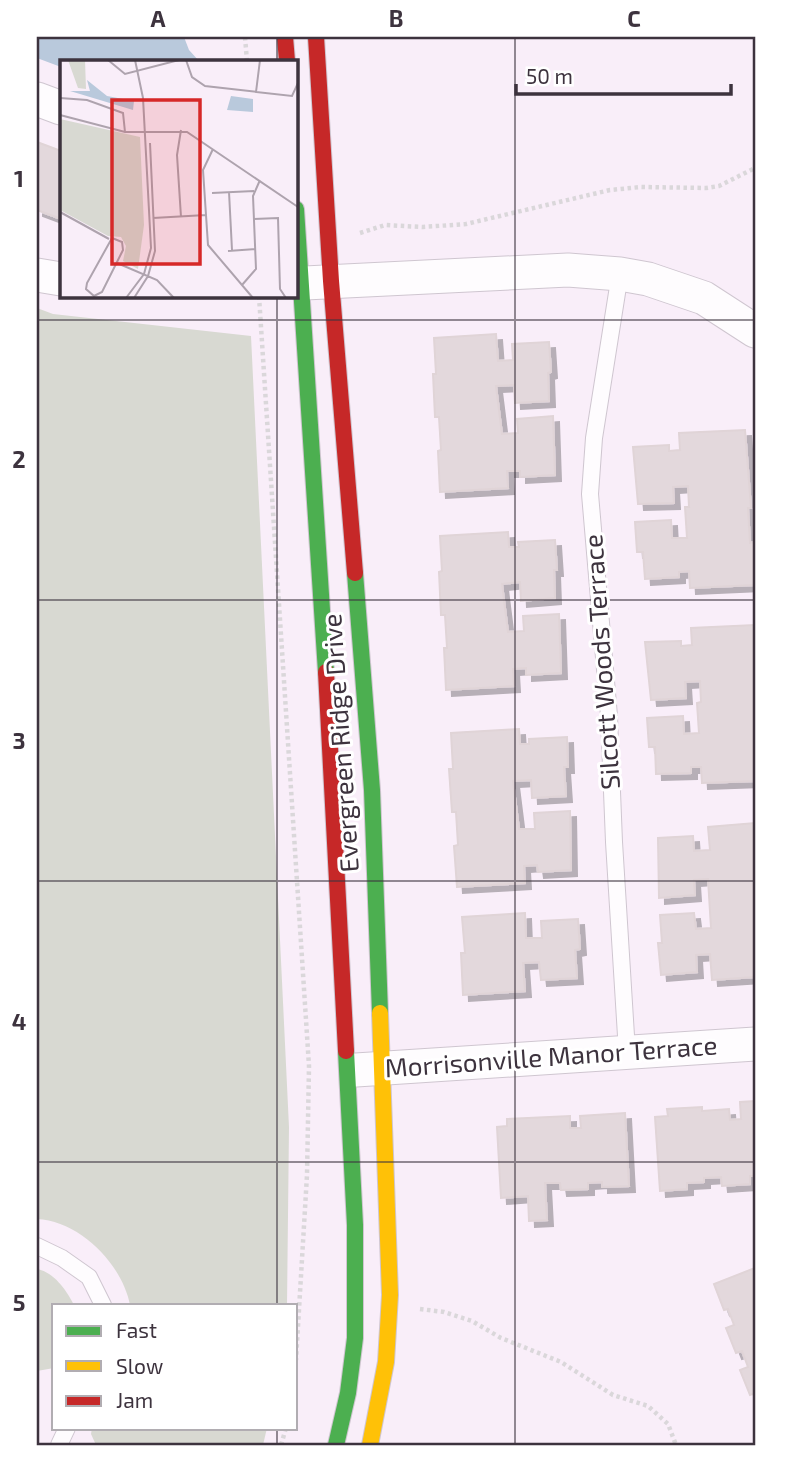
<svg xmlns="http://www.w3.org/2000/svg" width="792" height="1482" font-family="'Exo 2',sans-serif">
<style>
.green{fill:#d8d9d2}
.water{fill:#b9c9dc}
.building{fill:#e3d8dc;stroke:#e0d4d7;stroke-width:2;filter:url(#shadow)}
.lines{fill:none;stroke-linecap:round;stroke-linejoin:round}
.lane-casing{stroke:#cfc6d0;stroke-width:18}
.street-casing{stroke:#cfc6d0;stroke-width:35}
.fast-casing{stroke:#cfc6d0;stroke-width:18}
.slow-casing{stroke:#cfc6d0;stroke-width:18}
.jam-casing{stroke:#cfc6d0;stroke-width:18}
.path{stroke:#dad7da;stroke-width:4.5;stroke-dasharray:3.5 3.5;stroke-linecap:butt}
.lane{stroke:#fefcfe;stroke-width:16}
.street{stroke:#fefcfe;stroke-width:33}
.fast{stroke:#4caf50;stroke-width:16}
.slow{stroke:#ffc107;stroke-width:16}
.jam{stroke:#c62828;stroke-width:16}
.grid{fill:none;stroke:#3d333e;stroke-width:2;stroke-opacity:0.55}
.labels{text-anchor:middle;stroke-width:6;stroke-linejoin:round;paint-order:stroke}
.street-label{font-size:26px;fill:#3d333e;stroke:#fff}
.inset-road{fill:none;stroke:#aea3ae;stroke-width:2}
.view{fill:#d62828;fill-opacity:0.15;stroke:#d62828;stroke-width:3.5}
.inset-edge{fill:none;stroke:#3d333e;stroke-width:3.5}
.neatline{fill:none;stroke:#3d333e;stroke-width:2.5}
.grid-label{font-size:23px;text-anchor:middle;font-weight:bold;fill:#3d333e}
</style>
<defs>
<filter id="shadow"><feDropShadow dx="6" dy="6" stdDeviation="0" flood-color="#0004"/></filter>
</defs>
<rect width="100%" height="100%" fill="#f9eef9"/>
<g class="green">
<path d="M37 308 53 314 251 336 289 1127 287 1305H130C122 1264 80 1221 37 1219Z"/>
<path d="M37 1269C54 1272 67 1291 74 1305H54V1368L37 1371Z"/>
<polygon points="92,1428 267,1428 263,1445 96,1445 91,1434"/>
</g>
<polygon class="water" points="37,37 184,37 189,50 199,61 61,61 61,67 37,58"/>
<g class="building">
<polygon points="37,142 61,151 61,219 37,210"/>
<polygon points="496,334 498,361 513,360 512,344 549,342 551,372 548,373 549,401 515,403 514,385 496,386 502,434 518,433 517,419 553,416 555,475 520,477 520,471 507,471 508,488 440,492 438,451 441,450 439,417 435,417 433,374 436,374 434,338"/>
<polygon points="745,430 751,508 748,508 750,543 754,542 755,585 690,588 689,571 679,572 679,577 645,579 643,552 637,552 635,522 671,520 672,538 687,538 685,507 689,507 688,486 673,487 674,503 638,504 633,447 669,445 669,451 680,450 679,433"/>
<polygon points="508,532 509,547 519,547 518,542 555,540 557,570 554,570 555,598 521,601 520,582 502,584 508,632 524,631 523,616 559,614 561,673 526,675 526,668 513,669 514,686 446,690 444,648 447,648 445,615 441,615 439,572 442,571 440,536"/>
<polygon points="755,625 755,781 702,783 701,767 691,767 691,773 656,774 655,747 649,747 647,718 683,716 684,734 699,733 697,703 701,702 700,681 685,682 686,698 651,700 645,642 681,641 681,646 692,645 691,628"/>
<polygon points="519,729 520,744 529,744 529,739 567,737 568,767 564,767 566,796 532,798 531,780 513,781 519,829 535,829 534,813 570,811 571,870 538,872 537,865 524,866 525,883 457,887 454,846 458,845 456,812 452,812 449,769 453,769 451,733"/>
<polygon points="755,823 755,977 712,980 710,954 696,955 697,972 661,975 658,943 662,943 660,915 694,913 696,929 711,928 708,879 694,880 695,895 659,898 658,838 693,836 694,851 710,850 708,827"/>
<polygon points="525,913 526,938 542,938 541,921 578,919 580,949 575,950 577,978 541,980 539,962 523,963 525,991 463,995 461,953 465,953 462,917"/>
<polygon points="755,1101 755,1176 750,1176 750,1184 722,1186 721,1177 704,1178 704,1182 687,1183 687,1189 660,1191 655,1117 668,1116 667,1109 702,1107 702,1111 729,1109 730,1120 741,1119 740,1102"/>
<polygon points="625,1113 629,1186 602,1187 602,1182 588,1183 588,1189 561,1190 560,1183 545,1183 547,1220 529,1221 528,1196 501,1198 497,1127 507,1126 507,1119 570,1116 570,1128 581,1128 580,1116"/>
<polygon points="755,1268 755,1393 750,1395 740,1370 748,1367 742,1351 736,1353 726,1328 734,1325 728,1309 724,1310 714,1284"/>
</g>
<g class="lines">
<defs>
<g id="lane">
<polyline points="620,274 594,438 590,494 609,716 614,842 627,1052"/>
<polyline points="37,1246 62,1258 89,1277 103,1305"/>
<polyline points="59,1445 67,1428"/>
</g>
<g id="street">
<polyline points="37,99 61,108"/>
<polyline points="37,275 61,279"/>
<polyline points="305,283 568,270 620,274 648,279 704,298 755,331"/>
<polyline points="356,1070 755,1044"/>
</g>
<g id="fast">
<polyline points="296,209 326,672"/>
<polyline points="355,573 372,790 380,1013"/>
<polyline points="336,1445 348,1393 355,1338 355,1225 346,1051"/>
</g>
<polyline id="slow" points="370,1445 386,1362 390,1295 380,1013"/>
<g id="jam">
<polyline points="285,37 287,61"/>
<polyline points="316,37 331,281 355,573"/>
<polyline points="326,672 346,1051"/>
</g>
</defs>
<use href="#lane" class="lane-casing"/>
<use href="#street" class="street-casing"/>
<use href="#fast" class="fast-casing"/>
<use href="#slow" class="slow-casing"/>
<use href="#jam" class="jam-casing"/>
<g class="path">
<polyline points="245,37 247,61"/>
<polyline points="360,233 385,225 423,227 466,224 610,190 641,187 706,188 719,186 755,168"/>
<polyline points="259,296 309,1066 307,1175 296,1360"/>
<polyline points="420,1309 444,1312 472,1321 501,1338 561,1362 613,1395 648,1406 668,1424 676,1445"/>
<polyline points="281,1445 286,1428"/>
</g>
<use href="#lane" class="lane"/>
<use href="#street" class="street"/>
<use href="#fast" class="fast"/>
<use href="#slow" class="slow"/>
<use href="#jam" class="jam"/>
</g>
<path class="grid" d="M277 37V61M515 37V1445M277 296V1305M37 320H755M37 600H755M37 881H755M37 1162H755M277 1428V1445"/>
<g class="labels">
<g class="street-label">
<text transform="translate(602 662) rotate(-94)" y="9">Silcott Woods Terrace</text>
<text transform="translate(341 743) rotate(-94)" y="9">Evergreen Ridge Drive</text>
<text transform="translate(551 1057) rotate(-4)" y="9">Morrisonville Manor Terrace</text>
</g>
</g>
<g transform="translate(60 60)">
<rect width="238" height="238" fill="#f9eef9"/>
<path d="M8 0H25L26 29 18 28ZM0 59 80 77 84 165 78 209 63 201 66 186 61 177 48 176 0 150Z" fill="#d8d9d2"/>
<path d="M27 20 47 36 74 41 73 50 10 31H30ZM171 36 193 39V52L167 50Z" fill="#b9c9dc"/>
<path class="inset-road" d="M48 0 65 14 119 0M126 0 132 17 145 26 232 36 238 23M196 32 200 0M0 38 27 40 63 53 65 72M0 55 65 72H127L238 147M121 70 117 95 121 157M153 89 143 110 148 185 193 238M169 132 172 190M152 133 194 131M0 152 49 179M93 158 146 155M194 159 218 158 220 229 226 238M52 178 62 182 63 190 42 232 34 236 26 229 27 223ZM168 191 196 189M57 203 97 220 114 238M182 225 196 209 193 136 200 120M66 238 84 214 91 188 83 38 75 0M74 238 88 216 95 191 90 83"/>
<path class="view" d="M52 40H140V204H52Z"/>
<rect width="238" height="238" class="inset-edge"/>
</g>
<rect width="792" height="1482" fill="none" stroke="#ffffff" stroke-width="77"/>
<rect x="52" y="1304" width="245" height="126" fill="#ffffff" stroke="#b1adb2" stroke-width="2"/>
<rect x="66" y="1326" width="35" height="10" fill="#4caf50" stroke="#b1adb2" stroke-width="2"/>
<text x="116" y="1338" font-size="21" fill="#3d333e">Fast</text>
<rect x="66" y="1361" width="35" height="10" fill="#ffc107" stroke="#b1adb2" stroke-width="2"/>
<text x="116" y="1374" font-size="21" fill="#3d333e">Slow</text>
<rect x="66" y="1396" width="35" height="10" fill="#c62828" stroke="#b1adb2" stroke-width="2"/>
<text x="116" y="1408" font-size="21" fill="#3d333e">Jam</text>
<path d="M516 84v10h215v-10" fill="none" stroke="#3d333e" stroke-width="3.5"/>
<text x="526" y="84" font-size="21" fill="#3d333e" stroke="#ffffff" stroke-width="5" paint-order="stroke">50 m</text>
<rect x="38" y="38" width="716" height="1406" class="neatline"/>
<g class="grid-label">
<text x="158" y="27">A</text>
<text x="396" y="27">B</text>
<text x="634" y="27">C</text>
<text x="19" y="187">1</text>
<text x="19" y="468">2</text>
<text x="19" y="749">3</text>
<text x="19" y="1030">4</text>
<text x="19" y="1311">5</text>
</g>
</svg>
